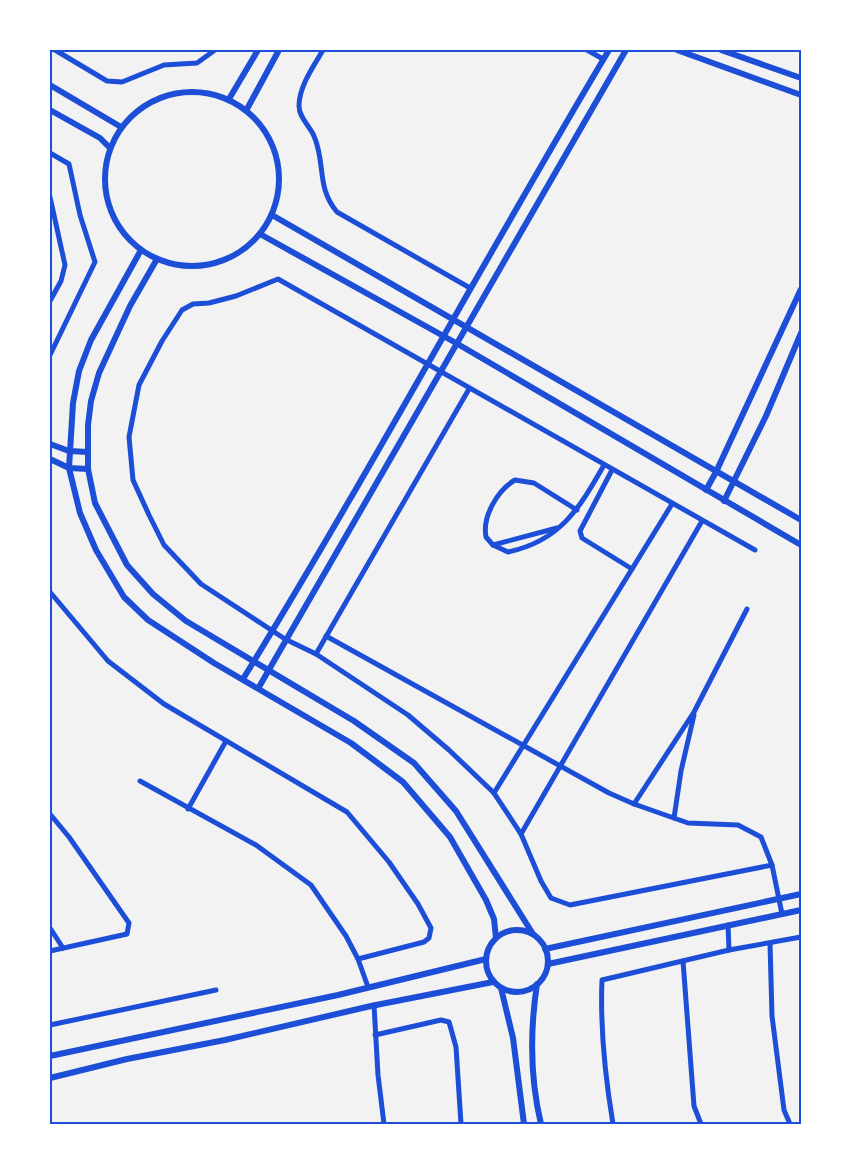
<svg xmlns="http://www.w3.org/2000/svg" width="851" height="1174" font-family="'Golos Text',sans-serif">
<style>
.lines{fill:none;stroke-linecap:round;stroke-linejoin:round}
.minor{stroke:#1d4ed8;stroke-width:5}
.tertiary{stroke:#1d4ed8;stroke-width:6}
.neatline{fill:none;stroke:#1d4ed8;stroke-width:2}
</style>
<rect width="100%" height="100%" fill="#f2f2f2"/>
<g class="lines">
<g class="minor">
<polyline points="55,50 107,81 122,82 164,65 197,63 215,50"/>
<path d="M323 50C314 66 299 86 299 106 299 118 310 126 314 136 326 164 316 187 337 212L470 288"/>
<polyline points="587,50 603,59"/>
<polyline points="50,153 69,164 80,215 95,262 50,355"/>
<polyline points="50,197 65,265 61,281 50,301"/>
<polyline points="612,470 580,531 582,538 632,569"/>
<path d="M577 510 534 483 515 480C498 490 482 516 486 537L493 545 508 552C560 541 579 509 604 465"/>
<polyline points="493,545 557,528"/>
<polyline points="755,550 278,279 236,296 209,303 193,304 182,310 162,341 139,385 129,437 133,480 149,515 164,545 201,584 285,639 316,654 408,715 449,750 494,793 521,834 541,881 551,898 570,905 772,865"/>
<polyline points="50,592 108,661 164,704 347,812 389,862 418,904 431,928 429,938 424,942 358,959"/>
<polyline points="326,636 609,793 634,804 688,823 738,825 761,837 772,865 782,914"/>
<polyline points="316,654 469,389"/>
<polyline points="140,781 256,845 311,885 346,936 358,959 368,987"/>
<polyline points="494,793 672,504"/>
<polyline points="634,804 694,712 747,609"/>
<polyline points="188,809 226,741"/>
<polyline points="50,814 69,837 129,923 127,934 50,951"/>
<polyline points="674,818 681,771 694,715"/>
<polyline points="521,834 702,521"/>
<polyline points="728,925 729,950"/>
<polyline points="50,928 63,948"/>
<polyline points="770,943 772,1016 784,1110 790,1124"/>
<polyline points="683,961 694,1106 701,1124"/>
<polyline points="374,1005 378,1075 384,1124"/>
<polyline points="50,1025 216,990"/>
<polyline points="375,1035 441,1020 449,1022 456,1047 461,1124"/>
<path d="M613 1124C605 1076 600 1028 602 980L729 950 801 937"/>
</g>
<g class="tertiary">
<polyline points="677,50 801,95"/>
<polyline points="721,50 801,78"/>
<polyline points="50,85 121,127"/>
<circle cx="192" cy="179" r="87"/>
<polyline points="229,99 258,50"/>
<polyline points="247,109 279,50"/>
<polyline points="50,110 100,138 110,148"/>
<polyline points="272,215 801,520"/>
<polyline points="260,234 456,343 801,545"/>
<polyline points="141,250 91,340 79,371 73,403 69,468 80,513 96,550 124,597 148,620 214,663 351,743 403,782 450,837 486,900 494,919 496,938"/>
<polyline points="157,259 130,306 99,373 91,401 88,425 88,469 95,503 127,565 153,594 186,621 354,721 414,763 456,811 533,934"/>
<polyline points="50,444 69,451 88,452"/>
<polyline points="50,459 69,468 88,469"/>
<polyline points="706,490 716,472 801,289"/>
<polyline points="724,501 766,416 801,333"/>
<path d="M243 679C370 472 485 258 609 50"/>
<polyline points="259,687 626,50"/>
<circle cx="517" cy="961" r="31"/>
<polyline points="545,949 801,894"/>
<polyline points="548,964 801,910"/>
<path d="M537 984C530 1030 530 1078 541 1124"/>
<polyline points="501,988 513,1038 524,1124"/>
<polyline points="50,1056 338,995 486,959"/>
<polyline points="50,1078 127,1059 225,1040 371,1006 493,982"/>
</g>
</g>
<rect width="851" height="1174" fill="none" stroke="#ffffff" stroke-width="102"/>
<rect x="51" y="51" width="749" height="1072" class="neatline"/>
</svg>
